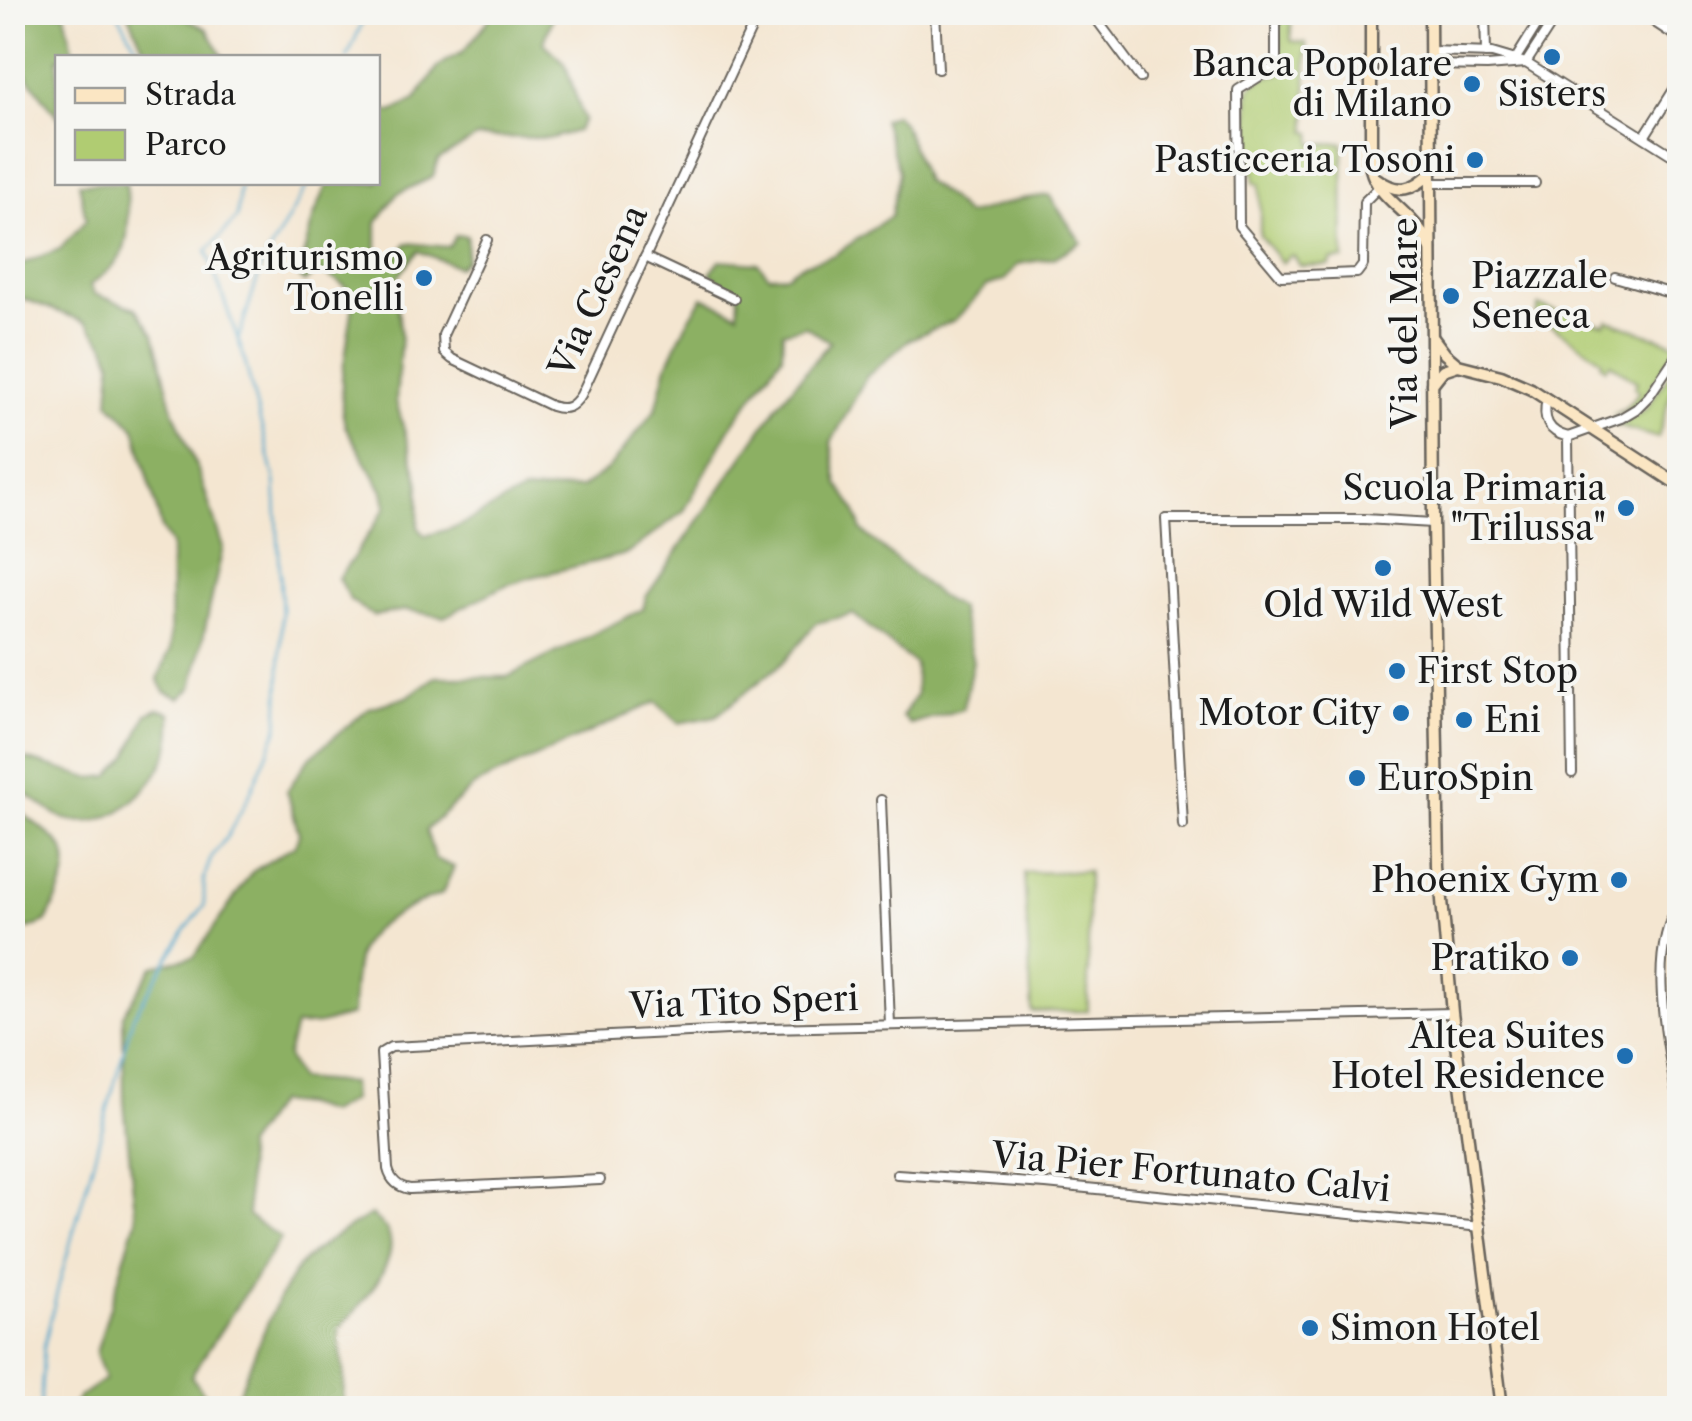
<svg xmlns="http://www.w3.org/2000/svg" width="1692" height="1421" font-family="'Libre Caslon Text',serif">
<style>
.green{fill:#b0cc72;stroke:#667447;stroke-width:2.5}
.forest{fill:#8cb064;stroke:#546640;stroke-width:2.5}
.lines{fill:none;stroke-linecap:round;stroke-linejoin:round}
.stream{stroke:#4ea6cb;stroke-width:2.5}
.street-casing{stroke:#68635b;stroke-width:12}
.secondary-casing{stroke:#68635b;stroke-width:15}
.street{stroke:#fff;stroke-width:8}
.secondary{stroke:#fbe6c3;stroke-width:10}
.poi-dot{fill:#1f6fb2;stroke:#f6f6f2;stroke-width:4}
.labels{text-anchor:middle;stroke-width:8;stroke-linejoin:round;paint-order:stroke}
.poi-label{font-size:35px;fill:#1c1c1c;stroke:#f6f6f2;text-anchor:end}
.street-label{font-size:35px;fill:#1c1c1c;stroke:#f6f6f2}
</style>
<rect width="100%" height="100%" fill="#f6f6f2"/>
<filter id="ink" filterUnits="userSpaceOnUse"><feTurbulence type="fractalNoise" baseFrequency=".01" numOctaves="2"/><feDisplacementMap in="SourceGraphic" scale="20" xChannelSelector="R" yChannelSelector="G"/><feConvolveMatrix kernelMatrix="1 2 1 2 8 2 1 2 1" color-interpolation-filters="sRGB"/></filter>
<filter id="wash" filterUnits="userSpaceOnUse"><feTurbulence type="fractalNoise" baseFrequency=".0048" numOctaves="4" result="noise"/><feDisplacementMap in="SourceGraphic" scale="40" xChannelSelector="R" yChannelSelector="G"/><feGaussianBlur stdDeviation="2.25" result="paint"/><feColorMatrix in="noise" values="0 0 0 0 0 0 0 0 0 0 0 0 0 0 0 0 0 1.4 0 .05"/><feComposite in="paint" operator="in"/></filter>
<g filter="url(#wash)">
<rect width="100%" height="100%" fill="#f4e6d1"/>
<g class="green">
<path d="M1280 13H1291V41L1306 43 1307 132 1312 133 1313 144 1343 143 1344 259 1331 260 1330 265 1300 266 1294 256H1289L1282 263 1260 236V183H1255L1254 171H1249V91C1255 80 1268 75 1280 74Z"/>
<polygon points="1539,306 1598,323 1605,324 1608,320 1678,345 1641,402 1633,408 1613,415 1625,408 1639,392 1634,387 1637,382 1610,363 1606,368 1601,364 1602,360 1536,315"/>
<polygon points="1675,366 1678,368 1658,438 1617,426 1645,410"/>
<polygon points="1088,871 1088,1011 1032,1012 1024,873"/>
</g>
<g class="forest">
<path d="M491 12 554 13 544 43 565 63 584 120 577 131 552 138 477 137 438 160 433 177 397 194 377 222V254L381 263 392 262 407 243 449 247 456 235 467 236 466 260 458 267 418 251 395 281 401 336 396 401 419 483 418 527 425 536 459 526 522 492 581 488 608 469 656 409 667 365 686 324 703 297 738 313 739 296 710 273 720 260 758 263 769 276 786 275 801 265 834 255 891 216 899 172 883 120 895 114 904 125 925 181 950 199 966 215 1021 199 1049 195 1081 242 1054 258 1018 264 1005 280 987 286 955 320 910 339 866 377 831 443 838 484 855 509 862 531 939 596 959 608 973 661 963 709 910 724 902 717 916 695 915 664 853 614 816 623 785 661 716 716 679 723 656 702 475 785 426 830 435 859 454 867 442 894C416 903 368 924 359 952 353 971 353 995 352 1015L320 1024 295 1026 287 1056 299 1079 351 1083 352 1100 329 1113 304 1105 277 1102 246 1146 248 1216 281 1238 191 1376 210 1402 234 1404C252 1362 268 1314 292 1276 307 1251 346 1229 371 1215 376 1220 386 1227 388 1233 402 1262 356 1310 338 1330L344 1375 343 1408H71L79 1397 105 1379 96 1353 136 1220 124 1103 123 1015 153 966 194 957 252 872 295 845 299 834 287 791 308 759 369 708 407 697 435 677H507L643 609 646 597 780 402 830 342 805 326 783 332 782 355 730 428 684 511 627 554 532 577 506 585 444 617 406 610 373 616 350 600 338 578 356 554 386 507 383 491 345 426 342 410V377L353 305 345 286 320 271 304 282 298 276 314 216 328 183 378 182V107L392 112 415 100 437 68 447 60 462 53 488 21Z"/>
<polygon points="12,13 65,13 74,53 78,57 58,58 57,116 18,64 13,31"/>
<polygon points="128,13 186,13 190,21 207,29 223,57 151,57 144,49"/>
<path d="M79 183H126C128 201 130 231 124 249 118 265 103 275 90 285L94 294 136 308 154 334 173 410 198 470 223 547 192 688 180 698 165 692 158 679 170 650 171 544 162 530 135 428 109 402 112 362 106 346 86 322 13 295V272L17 266 60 249 86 220Z"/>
<path d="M158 709 171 713C171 725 172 741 168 752 152 790 111 833 65 819 52 814 26 793 13 784V755L90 778 109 776 128 756 147 714Z"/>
<path d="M12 804C27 819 49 831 61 846 77 867 55 902 46 922L28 929 18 920 16 902 19 871 13 863Z"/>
</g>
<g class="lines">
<g class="stream">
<polyline points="117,12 143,58"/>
<polyline points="347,58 362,23 364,12"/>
<polyline points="238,340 261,267 309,182"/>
<polyline points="40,1408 44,1346 59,1284 133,1017 186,929 204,906 204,878 211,858 228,835 249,796 278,728 282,610 275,480 243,354 207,251 237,218 240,182"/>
</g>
</g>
</g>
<g filter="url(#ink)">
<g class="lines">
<defs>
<g id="street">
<polyline points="935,12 938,69"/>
<polyline points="1091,12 1140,78"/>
<polyline points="1276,12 1276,66 1238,90 1239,226 1281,276 1357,273 1363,265 1364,202 1378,188"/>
<polyline points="1485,12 1486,53"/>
<polyline points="1639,12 1680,39"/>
<polyline points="1430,51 1492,53 1526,63 1680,160"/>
<polyline points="1515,60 1545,12"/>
<polyline points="1430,65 1487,66 1526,63 1559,12"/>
<polyline points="1644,137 1680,80"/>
<polyline points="1431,183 1535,183"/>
<path d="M487 240 443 335 444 352 452 359 551 406C566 411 573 407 581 395L759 12"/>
<polyline points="645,257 734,299"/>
<polyline points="1615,277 1680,296"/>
<path d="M1547 399C1542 419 1548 432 1568 437"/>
<polyline points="1568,437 1572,773"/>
<polyline points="1568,437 1621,418 1636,409 1649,396 1680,350"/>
<polyline points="881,800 890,1025"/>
<polyline points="1183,825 1166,519 1364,519 1433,523"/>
<path d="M1680 902C1643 958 1671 1054 1680 1117"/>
<polyline points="897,1174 1046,1184 1481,1227"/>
<path d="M600 1180 410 1189C398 1187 391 1181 388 1169L381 1053 391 1047 767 1028 1452 1013"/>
</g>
<g id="secondary">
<path d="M1371 12V169C1377 193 1396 203 1412 221 1420 229 1426 239 1431 249"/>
<polyline points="1430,12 1433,523 1439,866 1452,1013 1502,1408"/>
<path d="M1377 179C1398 195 1414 190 1431 173"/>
<polyline points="1433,338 1445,354 1458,365 1501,376 1531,389 1680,486"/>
<polyline points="1432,384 1443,370 1458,365"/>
</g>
</defs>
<use href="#street" class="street-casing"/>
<use href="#secondary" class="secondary-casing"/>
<use href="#street" class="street"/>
<use href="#secondary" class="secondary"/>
</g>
</g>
<g class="poi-dot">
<circle cx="1552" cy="57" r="10"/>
<circle cx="1472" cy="84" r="10"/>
<circle cx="1475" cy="160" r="10"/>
<circle cx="424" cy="278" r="10"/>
<circle cx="1451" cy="296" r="10"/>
<circle cx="1626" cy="508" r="10"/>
<circle cx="1383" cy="568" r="10"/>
<circle cx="1397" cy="671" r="10"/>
<circle cx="1401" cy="713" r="10"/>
<circle cx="1464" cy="720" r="10"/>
<circle cx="1357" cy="778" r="10"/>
<circle cx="1619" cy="880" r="10"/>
<circle cx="1570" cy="958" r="10"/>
<circle cx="1625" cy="1056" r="10"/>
<circle cx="1310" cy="1328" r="10"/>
</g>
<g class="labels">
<g class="poi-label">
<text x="1452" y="76">Banca Popolare<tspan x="1452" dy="40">di Milano</tspan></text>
<text x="1552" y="106" text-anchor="middle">Sisters</text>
<text x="1455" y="172">Pasticceria Tosoni</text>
<text x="404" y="270">Agriturismo<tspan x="404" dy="40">Tonelli</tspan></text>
<text x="1471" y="288" text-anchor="start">Piazzale<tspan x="1471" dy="40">Seneca</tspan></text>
<text x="1606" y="500">Scuola Primaria<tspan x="1606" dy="40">"Trilussa"</tspan></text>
<text x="1383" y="617" text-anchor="middle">Old Wild West</text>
<text x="1417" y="683" text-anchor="start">First Stop</text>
<text x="1381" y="725">Motor City</text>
<text x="1484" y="732" text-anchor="start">Eni</text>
<text x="1377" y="790" text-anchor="start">EuroSpin</text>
<text x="1599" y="892">Phoenix Gym</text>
<text x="1550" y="970">Pratiko</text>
<text x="1605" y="1048">Altea Suites<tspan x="1605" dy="40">Hotel Residence</tspan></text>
<text x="1330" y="1340" text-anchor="start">Simon Hotel</text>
</g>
<g class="street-label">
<text transform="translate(598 291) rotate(-65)" y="12">Via Cesena</text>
<text transform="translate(1405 323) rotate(-90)" y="12">Via del Mare</text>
<text transform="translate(744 1002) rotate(-2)" y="12">Via Tito Speri</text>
<text transform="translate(1191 1172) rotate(5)" y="12">Via Pier Fortunato Calvi</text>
</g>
</g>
<rect width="1692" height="1421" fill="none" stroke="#f6f6f2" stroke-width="50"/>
<rect x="55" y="55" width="325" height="130" fill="#f6f6f2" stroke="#9f9f9c" stroke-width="2.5"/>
<rect x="75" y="88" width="50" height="15" fill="#fbe6c3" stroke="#9f9f9c" stroke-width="2.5"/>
<text x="145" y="105" font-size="30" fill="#1c1c1c">Strada</text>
<rect x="75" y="130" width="50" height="30" fill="#b0cc72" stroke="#9f9f9c" stroke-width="2.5"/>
<text x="145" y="155" font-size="30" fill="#1c1c1c">Parco</text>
</svg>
